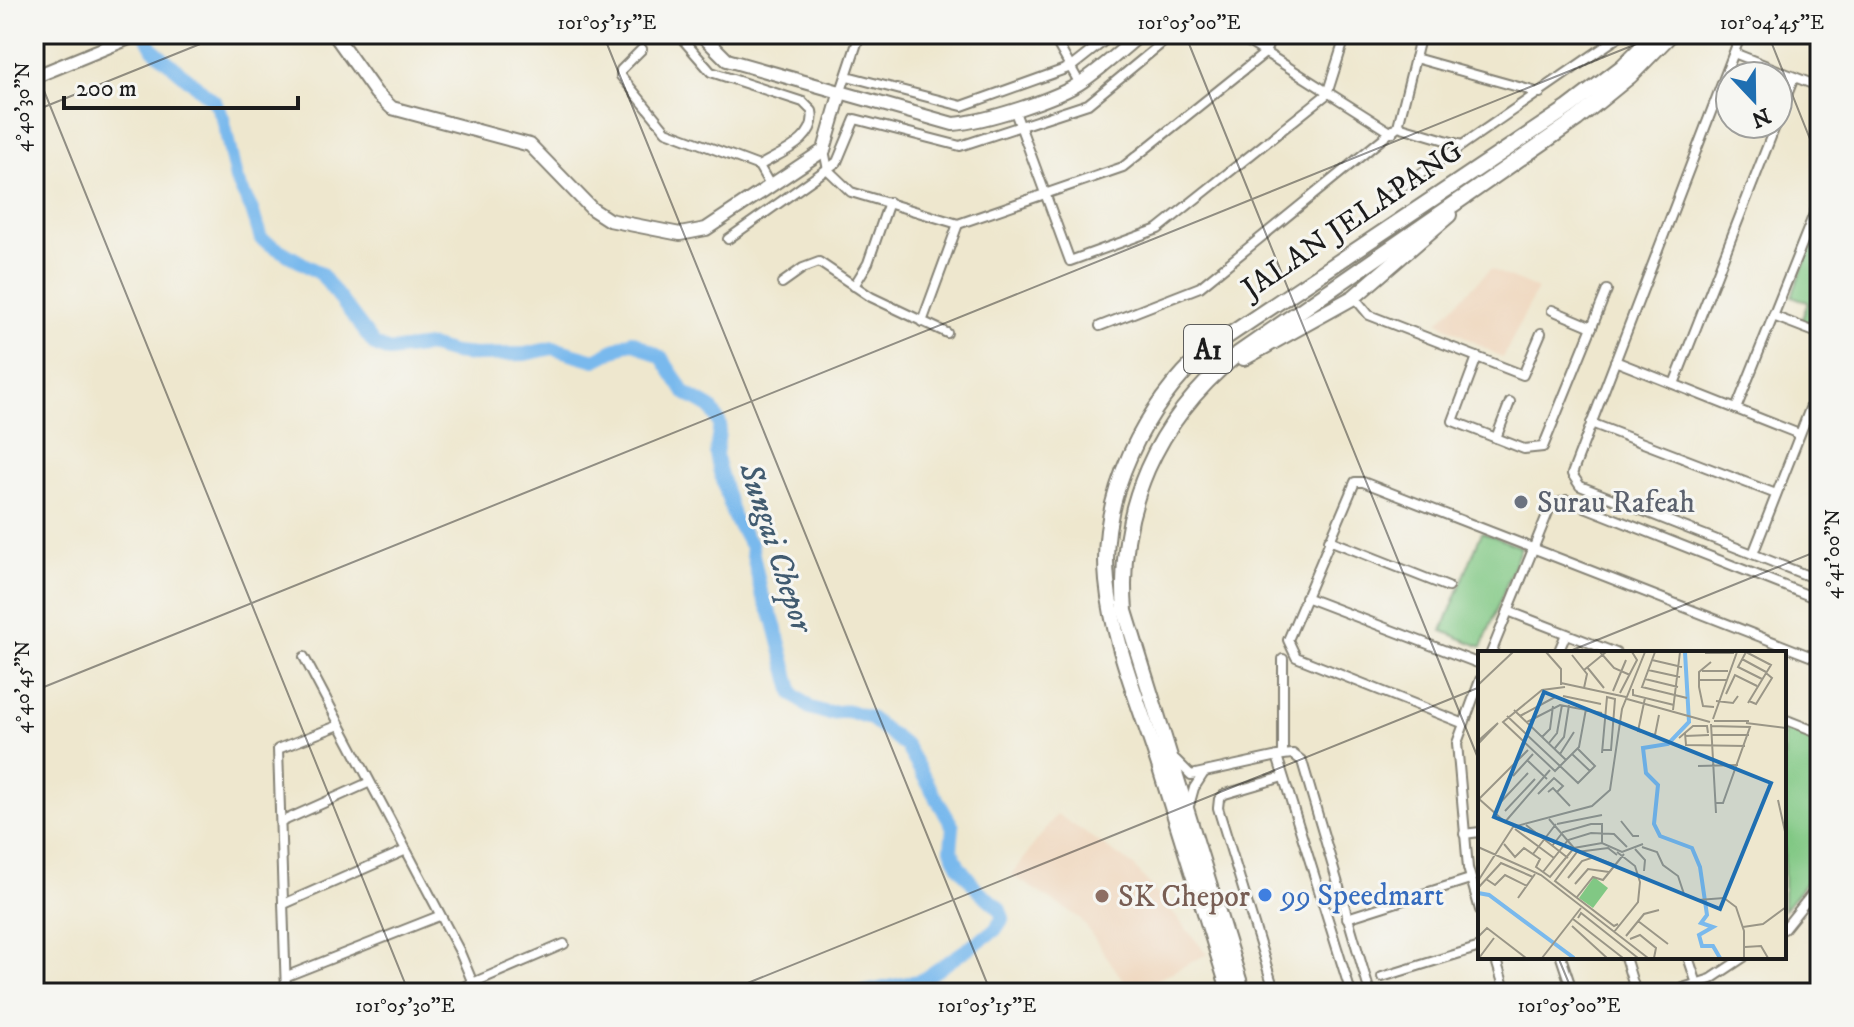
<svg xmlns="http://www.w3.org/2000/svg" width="1854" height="1027" font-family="'IM FELL DW Pica',serif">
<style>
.built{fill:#efd6bc}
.green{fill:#81c884;stroke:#4e7250;stroke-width:2}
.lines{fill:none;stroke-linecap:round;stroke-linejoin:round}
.river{stroke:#79b9ed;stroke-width:14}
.street-casing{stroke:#858275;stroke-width:12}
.secondary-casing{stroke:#858275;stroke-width:16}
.primary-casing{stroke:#858275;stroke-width:18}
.street{stroke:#fff;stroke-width:8}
.secondary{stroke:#fff;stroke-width:12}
.primary{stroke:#fff;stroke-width:14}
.ticks{fill:none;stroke:#1c1c1c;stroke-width:2;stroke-opacity:0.45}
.worship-dot{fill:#6b7280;stroke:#f6f6f2;stroke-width:3}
.shop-dot{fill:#3f7fe0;stroke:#f6f6f2;stroke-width:3}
.education-dot{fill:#8d6e63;stroke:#f6f6f2;stroke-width:3}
.labels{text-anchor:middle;stroke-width:6;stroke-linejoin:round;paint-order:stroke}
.shield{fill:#f6f6f2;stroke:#5d5d5c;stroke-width:2}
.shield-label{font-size:28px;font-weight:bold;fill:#1c1c1c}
.street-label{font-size:30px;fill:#1c1c1c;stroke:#f6f6f2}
.worship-label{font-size:30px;fill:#5b616d;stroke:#f6f6f2;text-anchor:start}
.shop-label{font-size:30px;fill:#366cbe;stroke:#f6f6f2;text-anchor:start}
.education-label{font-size:30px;fill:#785e54;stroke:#f6f6f2;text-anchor:start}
.water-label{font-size:32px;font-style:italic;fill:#415b70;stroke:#f6f6f2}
.inset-river{fill:none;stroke:#79b9ed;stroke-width:4}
.inset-road{fill:none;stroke:#9a9687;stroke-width:2}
.view{fill:#1f6fb2;fill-opacity:0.15;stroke:#1f6fb2;stroke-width:4}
.inset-edge{fill:none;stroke:#1c1c1c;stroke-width:4}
.neatline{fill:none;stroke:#1c1c1c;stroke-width:3}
.ticks-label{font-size:20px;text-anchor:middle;fill:#1c1c1c}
</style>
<rect width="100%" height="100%" fill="#f6f6f2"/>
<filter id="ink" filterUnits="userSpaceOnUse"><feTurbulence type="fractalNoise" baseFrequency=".0125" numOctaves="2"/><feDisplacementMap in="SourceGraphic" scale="16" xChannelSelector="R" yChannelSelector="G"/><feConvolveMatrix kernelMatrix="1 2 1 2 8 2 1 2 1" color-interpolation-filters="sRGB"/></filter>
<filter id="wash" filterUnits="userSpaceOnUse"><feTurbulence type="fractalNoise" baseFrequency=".006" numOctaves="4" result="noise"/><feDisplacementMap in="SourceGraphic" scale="32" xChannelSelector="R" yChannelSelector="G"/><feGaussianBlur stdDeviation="1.8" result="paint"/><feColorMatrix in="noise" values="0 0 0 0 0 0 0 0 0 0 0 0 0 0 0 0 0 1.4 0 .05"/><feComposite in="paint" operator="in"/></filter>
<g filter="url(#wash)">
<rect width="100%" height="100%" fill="#eee7ce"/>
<g class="built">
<polygon points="1490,269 1537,289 1503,358 1438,322"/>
<polygon points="1057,814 1134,866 1207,954 1132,993 1080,918 1011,875"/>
</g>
<g class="green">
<polygon points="1820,241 1820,331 1800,324 1808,302 1792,296 1812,243"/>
<polygon points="1482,532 1521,547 1482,647 1442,631"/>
<polygon points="1784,722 1820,737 1820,865 1784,910"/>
</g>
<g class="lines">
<polyline class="river" points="145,34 153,49 215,102 223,118 236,179 252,210 261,239 321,274 375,345 389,351 429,346 453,353 475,355 525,354 553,348 595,360 632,341 662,358 685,393 711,408 720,424 716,454 719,469 734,518 751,545 761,592 774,622 793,694 810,708 827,713 849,711 870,718 906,746 953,827 951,849 959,866 977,889 999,908 1003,918 995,930 922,980 860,993"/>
</g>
</g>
<g filter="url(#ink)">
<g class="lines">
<defs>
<g id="street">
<path d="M678 34 711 72 803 102 812 111C818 140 780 153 759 166"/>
<polyline points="1052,34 1080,84"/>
<polyline points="1236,34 1392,133"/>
<polyline points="1594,34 1615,40"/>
<polyline points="1741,34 1572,474 1580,486 1816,579 1820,570"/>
<polyline points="642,49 621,70 621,76 666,131 759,166 771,187"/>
<polyline points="1734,53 1820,87"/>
<polyline points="1415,58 1540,93"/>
<polyline points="847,76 962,106 1071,67 1113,34"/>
<polyline points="841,91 860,34"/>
<polyline points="1014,109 1070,261 1158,229 1327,94 1346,34"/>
<polyline points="1778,118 1794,77"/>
<polyline points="1398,126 1421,34"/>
<polyline points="824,150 828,170 851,192 958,224 1123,167 1265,53 1272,34"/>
<polyline points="1390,195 1623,34"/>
<polyline points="728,239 837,162 855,119 960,146 1088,104 1173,34"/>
<polyline points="782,283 803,268 819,262 871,297 947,333"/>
<polyline points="854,286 868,263 889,202"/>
<polyline points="1354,297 1369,315 1523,375 1541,333"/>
<polyline points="1552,310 1592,327"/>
<polyline points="1773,316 1820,334"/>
<polyline points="922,322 958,224"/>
<polyline points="1100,326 1200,287 1398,126 1462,145"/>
<polyline points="1477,357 1453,421 1524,449 1543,447 1607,290"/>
<polyline points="1615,361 1799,434"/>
<polyline points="1674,384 1776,124"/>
<polyline points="1736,409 1820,199"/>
<polyline points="1591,423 1776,494"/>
<polyline points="1496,438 1510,402"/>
<polyline points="1329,540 1448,587"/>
<polyline points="1753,554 1820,383"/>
<polyline points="1305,597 1480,664"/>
<polyline points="1508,611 1616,653"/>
<polyline points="1491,653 1551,505 1567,500 1820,600"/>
<polyline points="1558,653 1566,634"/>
<polyline points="304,657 459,950 477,993"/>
<polyline points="1283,659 1283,755"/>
<polyline points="1480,680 1457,743 1468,868 1480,910"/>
<polyline points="1784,719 1820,733"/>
<polyline points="1462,723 1296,657 1288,640 1355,482 1363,482 1820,660"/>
<polyline points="1277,756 1351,993"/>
<polyline points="1176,760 1191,775 1283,755 1293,754 1302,761 1370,993"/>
<polyline points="1189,806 1194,788 1203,774"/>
<polyline points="281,822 368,783"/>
<polyline points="1464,834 1480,832"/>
<polyline points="284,904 404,851"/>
<polyline points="1347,918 1470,879"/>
<polyline points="1784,929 1820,884"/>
<polyline points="1495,957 1506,993"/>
<polyline points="1561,957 1573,993"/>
<polyline points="1625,957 1636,993"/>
<polyline points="1688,957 1697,984"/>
<polyline points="287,976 439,916"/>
<polyline points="1382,977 1480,947"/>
<polyline points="286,993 278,749 337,726"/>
<polyline points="449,993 564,944"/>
<polyline points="1275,993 1218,808 1219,799 1225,794 1283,777"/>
<polyline points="1667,993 1711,979 1744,957"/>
<polyline points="1813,993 1820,989"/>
</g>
<g id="secondary">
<polyline points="334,34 376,93 392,108 530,145 592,209 609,220 680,234 706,229 824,150 841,91"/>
<path d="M701 34 727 60 953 124C983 122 1058 99 1083 81 1103 67 1122 50 1141 34"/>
<polyline points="34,77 139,34"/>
</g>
<g id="primary">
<polyline points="1244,358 1354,297 1449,215"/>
<path d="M1230 993C1206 916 1182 839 1158 762 1139 703 1113 643 1107 581 1099 495 1144 406 1207 350L1568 108 1622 67 1655 34"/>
<path d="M1243 993 1125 611C1117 508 1156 421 1235 356L1577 119 1630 76 1671 34"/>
</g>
</defs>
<use href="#street" class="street-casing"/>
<use href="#secondary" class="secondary-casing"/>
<use href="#primary" class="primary-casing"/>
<use href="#street" class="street"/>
<use href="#secondary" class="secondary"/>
<use href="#primary" class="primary"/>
</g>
</g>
<path class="ticks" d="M603 34 991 993M1185 34 1480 763M1768 34 1820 164M34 66 409 993M34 111 225 34M1565 653 1820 550M34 691 1661 34M1558 957 1573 993M723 993 1480 687"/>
<circle class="worship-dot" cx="1521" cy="502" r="8"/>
<circle class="shop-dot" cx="1265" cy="895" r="8"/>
<circle class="education-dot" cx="1102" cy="896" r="8"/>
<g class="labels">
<rect class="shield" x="1184" y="325" width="48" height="48" rx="6"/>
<g class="shield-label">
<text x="1208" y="359">A1</text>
</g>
<g class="street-label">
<text transform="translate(1352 219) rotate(-34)" y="10">JALAN JELAPANG</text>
</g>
<g class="worship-label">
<text x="1537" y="512">Surau Rafeah</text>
</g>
<g class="shop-label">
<text x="1281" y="905">99 Speedmart</text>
</g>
<g class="education-label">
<text x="1118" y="906">SK Chepor</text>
</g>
<g class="water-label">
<text transform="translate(777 547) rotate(72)" y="11">Sungai Chepor</text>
</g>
</g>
<g transform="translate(1478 651)">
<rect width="308" height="308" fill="#eee7ce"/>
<path d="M116 226 130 237 115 257 101 247Z" fill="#81c884"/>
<path class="inset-river" d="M207 1 211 71 190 93 165 97 168 122 180 134 176 173 182 185 214 197 222 216 229 264 223 272 235 276 221 284 224 295H235L242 307M0 242 11 244 96 307"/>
<path class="inset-road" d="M68 1 83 18V34M122 1 136 17 152 24M177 1 164 36 209 47M268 1 293 14 270 52M268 1 260 16 284 28M227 2H256M94 4 109 23 106 37M264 8 288 21M174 9 204 16M233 11 221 21V36L225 55 236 56M109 16 126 37M106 19 128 1M170 19 202 26M224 20H250M167 28 200 36M221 29H249M83 32 148 46M0 34 35 1M87 36 64 39 25 71 77 120 101 96 108 58M155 38V44L196 54M135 40 148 9M142 42 159 9 154 1M248 43 257 24 279 35M85 45 123 53M167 47 160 80 177 84 181 64M149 48 232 71M238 50 255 52 260 45M271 50 278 53 294 27 288 22M36 59 88 109M195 59 202 1M29 65 100 132 117 115 99 97M42 65 79 45M235 68 259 1M236 70H271M49 71 82 54 124 62M268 72 308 77M233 73 238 162M233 75 272 76 245 152H237M207 82 208 94 267 95M233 84H271M207 85 231 84M64 86 72 78 75 55M201 87 215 75H229L230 82M0 90 20 72 0 93M71 92 79 82 84 54M77 97 86 86 91 54M124 102 129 46 137 48 133 99H124M82 103 96 81M94 103 112 120M50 110 69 128M220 115 260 114M35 125 55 103M70 141 75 137 92 155M60 143 76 127 85 135 79 141M0 147 27 171 72 119M0 149 50 99M300 149 308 185M20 154 50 122M27 160 57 128M71 168 96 197M143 170 155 185H161M79 173 124 164M48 174 90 207M37 178 76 207M26 193 37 206 46 197 62 208 58 216 72 226 96 197 124 192 144 201 165 193M74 195 85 181 113 173H124V193M0 196 63 224 170 307M164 196 179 201 185 214 200 225 206 243 220 249 246 247 258 256 266 280V307M157 198 167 209 166 220M55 203 78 173M139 204 130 197 99 201 77 230 136 275 140 273M65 221 90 189 113 182 136 183 149 196M90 227 104 210 116 206 137 214M8 228 17 234 27 224 49 235M0 230 35 176 114 155 132 139 144 58 167 1M97 233 110 218 131 221M0 237 23 212 55 226M99 246 115 226 125 229 146 203M40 247 57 223M100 267 103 262 160 307M95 268 145 307M160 270 190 293M94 275 129 307M265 276 285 273 308 256M136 281 160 251 162 231 157 215 139 201M148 285 166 263 181 259M0 286 9 277 48 307M152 288 162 284 178 297 176 307M267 296 283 295 290 307M1 307 16 287M64 307 103 257"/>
<path class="view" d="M66 41 293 132 242 258 16 166Z"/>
<rect width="308" height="308" class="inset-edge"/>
</g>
<rect width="1854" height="1027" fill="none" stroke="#f6f6f2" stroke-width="88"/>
<g transform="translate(1754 100) rotate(158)"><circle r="38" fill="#f6f6f2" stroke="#9f9f9c" stroke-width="2"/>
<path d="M0-6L14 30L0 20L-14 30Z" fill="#1f6fb2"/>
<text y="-12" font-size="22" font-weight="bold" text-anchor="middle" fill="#1c1c1c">N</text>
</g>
<path d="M64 96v12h234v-12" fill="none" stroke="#1c1c1c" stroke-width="4"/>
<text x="76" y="96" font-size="24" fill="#1c1c1c" stroke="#f6f6f2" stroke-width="6" paint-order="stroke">200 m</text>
<rect x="44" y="44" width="1766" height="939" class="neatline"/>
<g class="ticks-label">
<text x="607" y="29">101°05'15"E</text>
<text x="1189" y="29">101°05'00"E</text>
<text x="1772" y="29">101°04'45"E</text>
<text transform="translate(22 107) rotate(-90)" y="7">4°40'30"N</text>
<text transform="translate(1832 554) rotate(-90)" y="7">4°41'00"N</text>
<text transform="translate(22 687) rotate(-90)" y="7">4°40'45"N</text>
<text x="405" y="1012">101°05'30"E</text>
<text x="987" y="1012">101°05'15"E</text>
<text x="1569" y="1012">101°05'00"E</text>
</g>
</svg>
